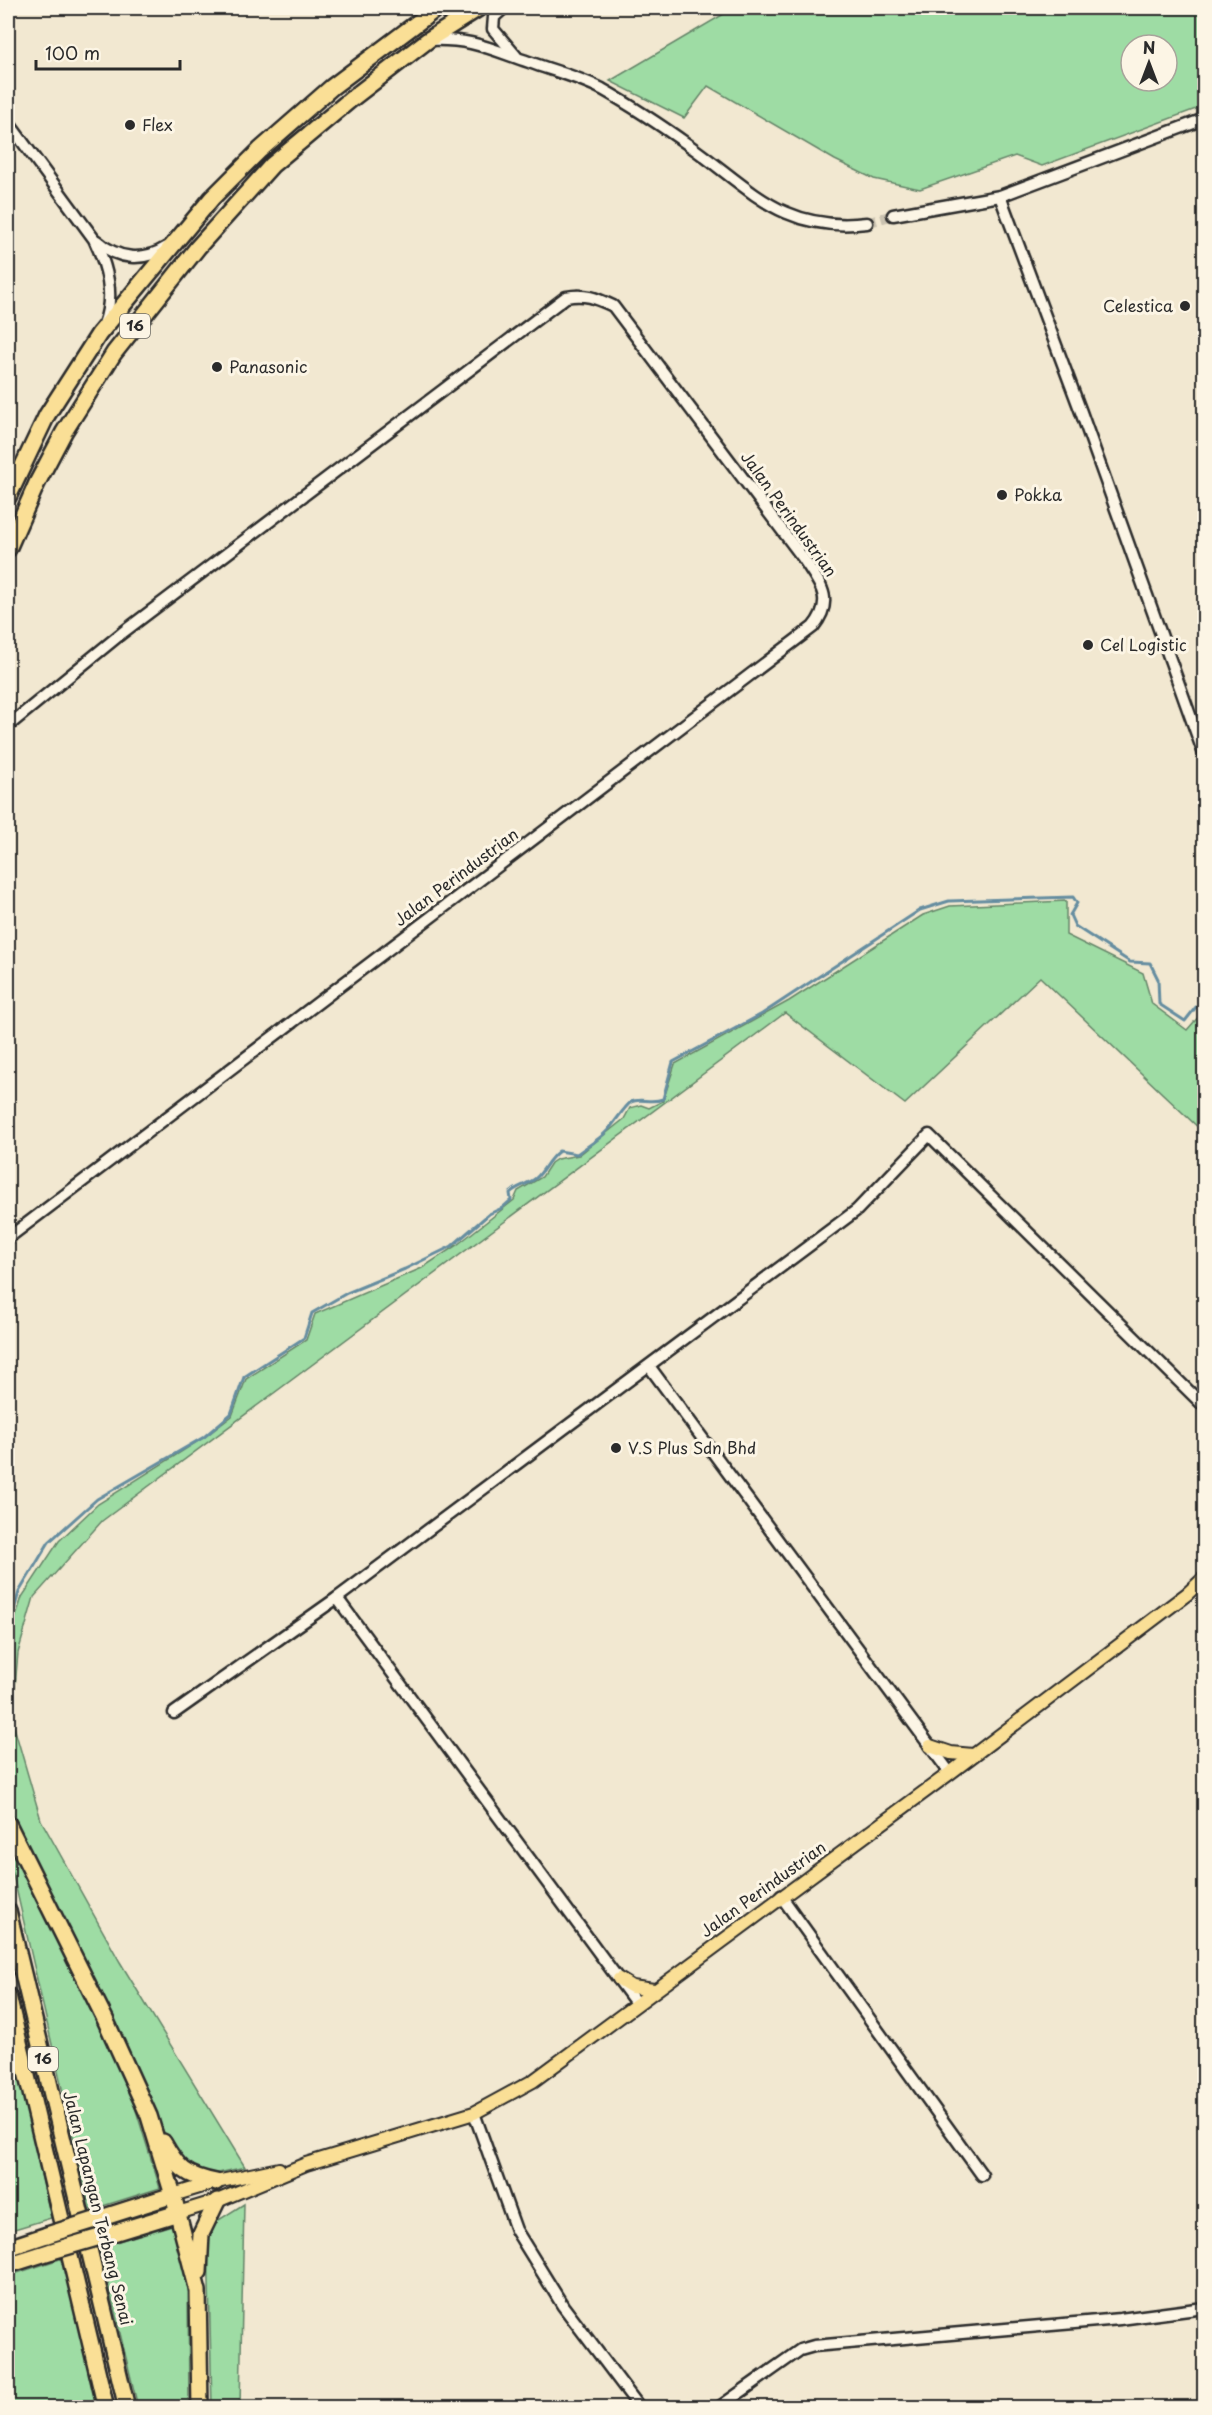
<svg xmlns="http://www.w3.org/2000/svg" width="1212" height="2415" font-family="'Playpen Sans',sans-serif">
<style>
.green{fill:#9edca4;stroke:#648468;stroke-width:1.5;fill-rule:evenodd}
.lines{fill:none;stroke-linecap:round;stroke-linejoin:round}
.stream{stroke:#658da0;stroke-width:3}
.minor-tunnel{stroke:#cac2b0;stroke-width:10;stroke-dasharray:10 5;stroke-linecap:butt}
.minor-casing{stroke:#2b2b2b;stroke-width:15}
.major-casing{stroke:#2b2b2b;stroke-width:16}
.highway-casing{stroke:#2b2b2b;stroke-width:20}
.minor{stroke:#fcf5e5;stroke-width:10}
.major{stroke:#fadf96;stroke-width:12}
.highway{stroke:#fadf96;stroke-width:15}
.highway-bridge-casing{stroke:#2b2b2b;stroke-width:20;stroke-linecap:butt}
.highway-bridge{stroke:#fadf96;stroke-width:15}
.poi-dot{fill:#2b2b2b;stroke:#fcf5e5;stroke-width:2}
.labels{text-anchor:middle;stroke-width:6;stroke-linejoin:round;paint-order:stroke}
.shield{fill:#fcf5e5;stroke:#6a6863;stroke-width:1.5}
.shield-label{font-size:15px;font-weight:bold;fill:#2b2b2b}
.poi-label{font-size:16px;fill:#2b2b2b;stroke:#fcf5e5;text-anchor:start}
.street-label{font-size:16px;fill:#2b2b2b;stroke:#fcf5e5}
</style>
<rect width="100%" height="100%" fill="#f2e8d1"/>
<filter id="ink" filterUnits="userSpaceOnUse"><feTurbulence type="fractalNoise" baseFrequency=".0167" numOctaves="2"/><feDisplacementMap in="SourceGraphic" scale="12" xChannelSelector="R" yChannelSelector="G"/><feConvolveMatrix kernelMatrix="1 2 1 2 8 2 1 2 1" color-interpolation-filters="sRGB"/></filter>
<g filter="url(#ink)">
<g class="green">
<path d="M734 8H1204V106L1042 166 1015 156 920 189 874 179 835 160 708 86 684 118 610 81ZM1131 45H1167V81H1131Z"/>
<polygon points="1066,901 1066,935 1143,973 1152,1004 1187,1030 1201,1014 1204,1014 1204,1133 1040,977 905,1104 785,1013 102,1521 34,1597 18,1653 12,1720 41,1820 120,1962 245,2167 205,2176 175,2155 8,1811 8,1641 22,1597 59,1541 98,1504 205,1437 232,1416 246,1379 306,1340 315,1314 422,1268 457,1245 514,1200 518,1191 542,1177 551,1163 557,1159 579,1155 624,1119 630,1108 641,1105 649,1108 663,1101 675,1064 789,1001 923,915 950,906"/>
<polygon points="8,1833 126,2078 160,2188 90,2210 8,1853"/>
<polygon points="8,2028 51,2218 8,2231"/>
<polygon points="244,2204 240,2407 212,2407 208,2240 214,2223"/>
<polygon points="172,2225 188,2288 189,2407 138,2407 99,2247"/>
<polygon points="66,2257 97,2407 8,2407 8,2276"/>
</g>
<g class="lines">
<path class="stream" d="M8 1630 19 1592 49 1542 97 1499 204 1437 231 1414 244 1377 304 1338 312 1313 347 1293 405 1269 452 1246 489 1214 502 1208 511 1200 510 1193C517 1186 529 1184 536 1178 545 1170 547 1160 559 1151L577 1154C587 1146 599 1140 607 1131 614 1124 624 1107 631 1102 640 1097 650 1104 663 1099L673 1062 762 1014 920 910 949 901 1073 897 1077 903 1070 915 1075 926 1130 962 1150 963 1158 979 1159 1004 1185 1021 1196 1007 1204 1008"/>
<polyline class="minor-tunnel" points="867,223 893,215"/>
<defs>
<g id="minor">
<polyline points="504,8 494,17 493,29 516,56"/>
<path d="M428 40C471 38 490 49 529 62 554 71 579 77 602 89 632 106 662 126 690 146 752 190 784 233 867 223"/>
<path d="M8 122 94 239C107 266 115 295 104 324"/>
<polyline points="1000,196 1081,412 1204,754"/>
<polyline points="893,215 1000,196 1204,119"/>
<path d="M97 241C118 260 143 262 167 247"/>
<path d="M8 726 122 633 566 297C585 293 596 298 613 306L803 558C819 583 836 599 813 627L8 1238"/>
<polyline points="649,1366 950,1773"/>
<polyline points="337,1598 636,2003"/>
<polyline points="174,1713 337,1598 857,1210 929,1135 1204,1406"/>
<polyline points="781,1896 982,2175"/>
<polyline points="474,2113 516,2230 563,2306 640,2408"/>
<polyline points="718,2408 800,2350 814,2346 1120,2319 1204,2308"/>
</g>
<g id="major">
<polyline points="930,1746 951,1753 973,1755"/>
<polyline points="619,1979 632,1987 654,1990"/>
<polyline points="173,2195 216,2182 279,2169"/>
<polyline points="178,2213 217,2201 306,2164 474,2113 533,2081 950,1773 1187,1594 1204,1578"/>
</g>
<g id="highway">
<polyline points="8,497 47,415 99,334 212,198 260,150 332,87 437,8"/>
<polyline points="8,549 37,483 64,432 114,353 198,247 272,165 307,136 350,100 428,40 479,8"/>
<polyline points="8,1824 105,2019 149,2116 173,2195 198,2291 200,2408"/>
<polyline points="8,1911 127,2408"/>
<polyline points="8,1996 106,2408"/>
<path d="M163 2142C178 2169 186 2176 216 2182"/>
<polyline points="95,2220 173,2195"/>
<polyline points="100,2237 178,2213"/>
<polyline points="8,2248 47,2235"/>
<polyline points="8,2265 52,2251"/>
<polyline points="199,2272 201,2234 217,2201"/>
</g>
</defs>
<use href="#minor" class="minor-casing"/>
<use href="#major" class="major-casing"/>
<use href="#highway" class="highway-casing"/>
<use href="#minor" class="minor"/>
<use href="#major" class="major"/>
<use href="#highway" class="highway"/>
<defs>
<g id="highway-bridge">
<polyline points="47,2235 95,2220"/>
<polyline points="52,2251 100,2237"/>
</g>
</defs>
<use href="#highway-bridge" class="highway-bridge-casing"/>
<use href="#highway-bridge" class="highway-bridge"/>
</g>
</g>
<g class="poi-dot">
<circle cx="130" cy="125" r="6"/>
<circle cx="1185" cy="306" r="6"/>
<circle cx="217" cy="367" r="6"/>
<circle cx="1002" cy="495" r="6"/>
<circle cx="1088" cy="645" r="6"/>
<circle cx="616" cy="1448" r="6"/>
</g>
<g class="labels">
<g class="shield">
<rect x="120" y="314" width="30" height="24" rx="4.5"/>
<rect x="28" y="2047" width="30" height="24" rx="4.5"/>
</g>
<g class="shield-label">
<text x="135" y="331">16</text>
<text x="43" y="2064">16</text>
</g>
<g class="poi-label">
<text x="142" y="131">Flex</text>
<text x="1173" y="312" text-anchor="end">Celestica</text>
<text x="229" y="373">Panasonic</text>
<text x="1014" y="501">Pokka</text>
<text x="1100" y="651">Cel Logistic</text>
<text x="628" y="1454">V.S Plus Sdn Bhd</text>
</g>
<g class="street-label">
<text transform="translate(789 514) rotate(54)" y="6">Jalan Perindustrian</text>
<text transform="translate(456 877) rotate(-37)" y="6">Jalan Perindustrian</text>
<text transform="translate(763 1889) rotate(-36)" y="6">Jalan Perindustrian</text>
<text transform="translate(98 2208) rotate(76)" y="6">Jalan Lapangan Terbang Senai</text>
</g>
</g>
<rect width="1212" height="2415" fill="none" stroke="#fcf5e5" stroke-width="30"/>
<rect x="15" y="15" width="1182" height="2385" fill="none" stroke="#2b2b2b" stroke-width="2" filter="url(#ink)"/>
<g transform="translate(1149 63)"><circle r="28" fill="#fcf5e5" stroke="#a8a49b" stroke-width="1.5"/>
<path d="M0-4.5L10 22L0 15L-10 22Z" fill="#2b2b2b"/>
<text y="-9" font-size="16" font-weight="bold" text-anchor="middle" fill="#2b2b2b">N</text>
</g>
<path d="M36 60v9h144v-9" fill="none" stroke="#2b2b2b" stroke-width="3"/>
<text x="45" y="60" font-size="18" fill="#2b2b2b" stroke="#fcf5e5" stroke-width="4.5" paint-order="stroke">100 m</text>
</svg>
